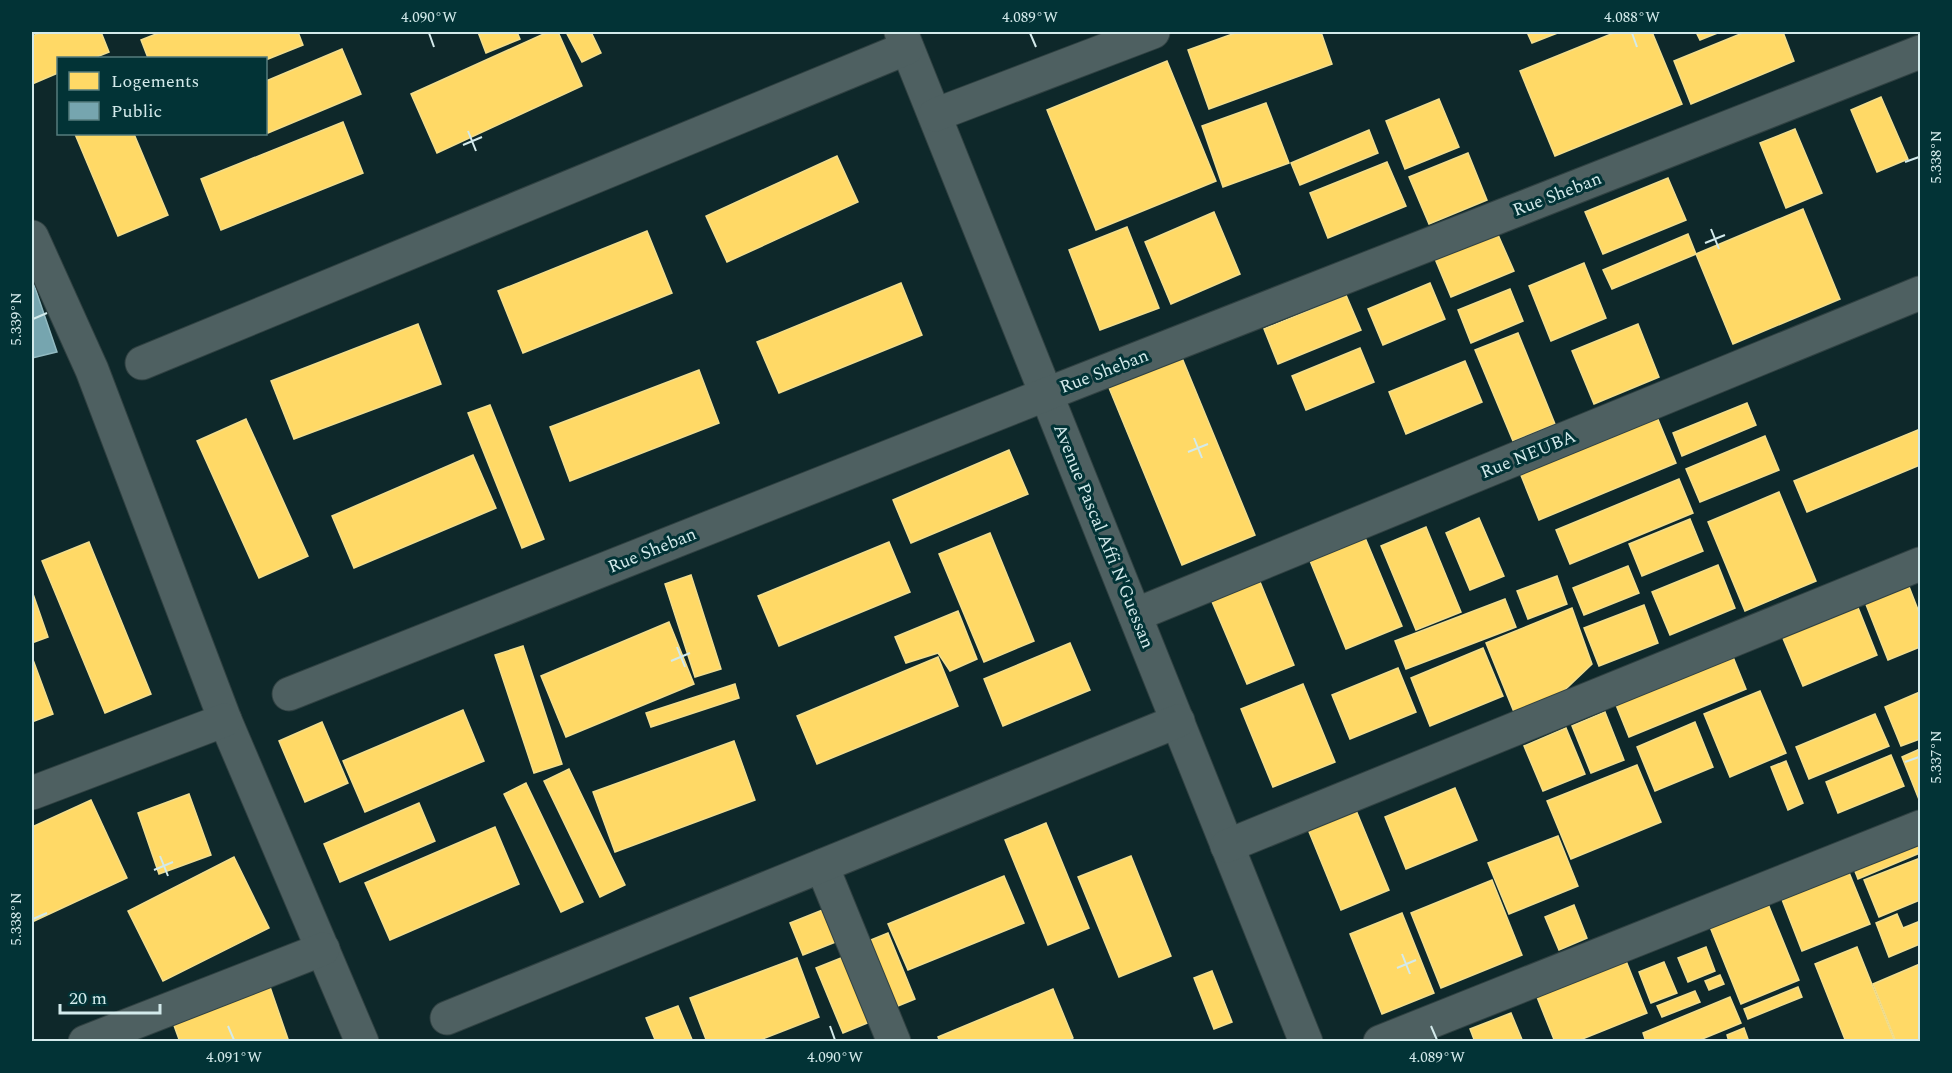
<svg xmlns="http://www.w3.org/2000/svg" width="1952" height="1073" font-family="Spectral,serif">
<style>
.homes{fill:#ffd966;stroke:#f2de8e;stroke-width:1.5}
.public{fill:#76a5af;stroke:#92bac1;stroke-width:1.5}
.lines{fill:none;stroke-linecap:round;stroke-linejoin:round}
.minor-casing{stroke:#304142;stroke-width:35}
.minor{stroke:#4e6061;stroke-width:33}
.ticks{fill:none;stroke:#d3eaeb;stroke-width:2}
.labels{text-anchor:middle;stroke-width:6;stroke-linejoin:round;paint-order:stroke}
.street-label{font-size:18px;fill:#d3eaeb;stroke:#023336}
.neatline{fill:none;stroke:#d3eaeb;stroke-width:2}
.ticks-label{font-size:15px;text-anchor:middle;fill:#d3eaeb}
</style>
<rect width="100%" height="100%" fill="#0e282a"/>
<g class="homes">
<polygon points="42,32 101,32 109,52 94,58 58,58 58,73 32,84 32,36"/>
<polygon points="161,32 298,32 303,45 266,60 266,58 148,58 141,40"/>
<polygon points="478,32 517,32 520,39 486,53"/>
<polygon points="548,32 558,32 582,86 437,153 411,94"/>
<polygon points="566,32 591,32 601,53 582,62"/>
<polygon points="1238,32 1321,32 1332,64 1209,109 1188,50"/>
<polygon points="1527,32 1560,32 1532,43"/>
<polygon points="1616,32 1652,32 1682,104 1555,156 1520,71"/>
<polygon points="1696,32 1720,32 1700,40"/>
<polygon points="1745,32 1783,32 1794,61 1691,104 1674,61"/>
<polygon points="342,49 361,94 268,133 266,127 266,81"/>
<polygon points="1167,61 1216,181 1096,230 1047,110"/>
<polygon points="1881,97 1908,159 1877,172 1851,110"/>
<polygon points="1439,99 1459,147 1405,169 1386,121"/>
<polygon points="1266,103 1289,163 1223,187 1202,126"/>
<polygon points="343,122 363,173 221,230 201,179"/>
<polygon points="1795,129 1822,193 1786,208 1760,143"/>
<polygon points="1369,130 1378,153 1300,185 1291,163"/>
<polygon points="75,134 134,134 168,215 118,236"/>
<polygon points="1468,153 1487,200 1429,224 1409,177"/>
<polygon points="837,156 858,202 727,262 706,216"/>
<polygon points="1387,162 1406,206 1328,238 1310,193"/>
<polygon points="1668,178 1686,220 1603,254 1585,212"/>
<polygon points="1803,209 1840,299 1733,344 1696,254"/>
<polygon points="1214,212 1240,274 1171,304 1145,242"/>
<polygon points="1127,227 1159,308 1100,330 1069,250"/>
<polygon points="1495,228 1514,271 1451,297 1433,254"/>
<polygon points="647,231 672,293 523,353 498,291"/>
<polygon points="1688,234 1696,254 1612,289 1603,270"/>
<polygon points="1584,263 1606,318 1551,341 1529,286"/>
<polygon points="901,283 922,335 779,393 757,342"/>
<polygon points="1430,283 1445,319 1383,345 1368,309"/>
<polygon points="1510,289 1523,321 1471,343 1458,310"/>
<polygon points="1346,295 1361,330 1278,364 1264,329"/>
<polygon points="418,324 441,384 294,439 271,381"/>
<polygon points="1638,324 1659,377 1594,404 1572,351"/>
<polygon points="1518,333 1555,424 1513,441 1475,350"/>
<polygon points="1360,348 1374,382 1306,410 1292,376"/>
<polygon points="1180,353 1255,535 1182,565 1107,383"/>
<polygon points="1465,361 1482,402 1406,434 1389,392"/>
<polygon points="699,370 719,423 570,481 550,427"/>
<polygon points="1747,403 1756,425 1682,456 1673,433"/>
<polygon points="490,405 544,539 522,548 468,413"/>
<polygon points="1657,417 1676,463 1539,520 1520,473"/>
<polygon points="246,419 308,556 259,578 197,441"/>
<polygon points="1920,429 1920,465 1807,512 1794,481"/>
<polygon points="1765,436 1779,470 1700,502 1686,469"/>
<polygon points="1009,450 1028,494 911,543 893,500"/>
<polygon points="473,455 496,508 354,568 332,516"/>
<polygon points="1679,479 1693,513 1570,564 1556,530"/>
<polygon points="1779,492 1816,581 1745,611 1708,522"/>
<polygon points="1479,518 1504,576 1470,590 1446,533"/>
<polygon points="1690,519 1703,551 1642,576 1629,544"/>
<polygon points="1426,527 1461,612 1416,630 1381,546"/>
<polygon points="1361,528 1402,626 1346,649 1306,551"/>
<polygon points="990,533 1034,641 984,662 939,554"/>
<polygon points="89,542 151,694 105,713 42,561"/>
<polygon points="889,542 910,592 779,646 758,596"/>
<polygon points="1718,565 1735,608 1670,635 1652,592"/>
<polygon points="1628,566 1639,593 1584,615 1573,588"/>
<polygon points="691,575 721,669 695,677 665,584"/>
<polygon points="1557,576 1567,604 1528,619 1517,591"/>
<polygon points="1258,577 1294,665 1247,684 1210,597"/>
<polygon points="1908,584 1920,615 1920,647 1888,660 1865,602"/>
<polygon points="32,591 48,637 32,643"/>
<polygon points="1505,599 1516,627 1406,669 1395,641"/>
<polygon points="1644,605 1658,643 1599,666 1584,628"/>
<polygon points="1857,605 1877,655 1803,686 1782,636"/>
<polygon points="1572,608 1592,664 1552,702 1516,717 1486,643"/>
<polygon points="958,611 977,659 950,671 938,653 906,663 895,637"/>
<polygon points="669,622 694,684 566,737 541,676"/>
<polygon points="1070,643 1090,690 1003,726 984,679"/>
<polygon points="523,646 562,764 534,773 495,655"/>
<polygon points="1483,648 1503,696 1430,726 1411,678"/>
<polygon points="1731,652 1746,689 1629,737 1614,700"/>
<polygon points="32,657 53,714 32,722"/>
<polygon points="938,657 958,706 817,764 797,716"/>
<polygon points="1398,668 1416,712 1350,739 1332,695"/>
<polygon points="735,684 739,698 651,727 646,713"/>
<polygon points="1303,684 1335,762 1273,787 1241,709"/>
<polygon points="1760,691 1786,753 1730,777 1704,714"/>
<polygon points="1920,692 1920,739 1901,746 1885,707"/>
<polygon points="463,710 484,761 365,812 343,761"/>
<polygon points="1605,712 1624,760 1591,773 1572,726"/>
<polygon points="1875,714 1889,746 1809,779 1796,747"/>
<polygon points="322,722 348,783 305,802 279,741"/>
<polygon points="1695,722 1713,767 1655,791 1637,747"/>
<polygon points="1566,728 1585,774 1543,791 1524,746"/>
<polygon points="734,741 755,800 615,852 593,792"/>
<polygon points="1920,749 1920,802 1902,757"/>
<polygon points="1891,755 1904,786 1838,813 1826,782"/>
<polygon points="1786,761 1803,803 1788,810 1771,767"/>
<polygon points="1637,765 1661,822 1571,859 1547,801"/>
<polygon points="569,769 625,885 600,897 544,781"/>
<polygon points="526,783 583,902 561,912 504,794"/>
<polygon points="1455,788 1477,840 1406,869 1385,817"/>
<polygon points="189,794 211,855 159,874 138,813"/>
<polygon points="91,800 127,878 32,922 32,827"/>
<polygon points="419,803 435,841 340,882 324,844"/>
<polygon points="1353,803 1389,890 1341,910 1305,822"/>
<polygon points="1046,823 1089,928 1048,945 1005,840"/>
<polygon points="495,827 519,884 390,940 365,883"/>
<polygon points="1558,836 1578,886 1509,914 1488,863"/>
<polygon points="1920,843 1920,853 1858,879 1851,861"/>
<polygon points="1131,856 1171,956 1119,977 1078,877"/>
<polygon points="234,857 269,928 163,981 128,911"/>
<polygon points="1920,858 1920,900 1879,917 1864,880"/>
<polygon points="1848,870 1870,924 1802,951 1781,897"/>
<polygon points="1004,876 1024,923 908,970 888,924"/>
<polygon points="1492,880 1522,955 1441,988 1411,913"/>
<polygon points="1768,904 1799,980 1741,1004 1710,927"/>
<polygon points="1574,905 1587,938 1559,950 1545,917"/>
<polygon points="830,907 843,939 803,955 790,923"/>
<polygon points="1402,913 1434,993 1382,1014 1350,934"/>
<polygon points="1897,914 1903,928 1920,921 1920,944 1889,957 1876,923"/>
<polygon points="888,933 915,999 893,1008 866,942"/>
<polygon points="1706,947 1715,971 1688,982 1678,958"/>
<polygon points="1857,947 1895,1042 1846,1042 1815,964"/>
<polygon points="1622,951 1647,1013 1575,1042 1555,1042 1533,987"/>
<polygon points="851,954 877,1019 843,1033 816,968"/>
<polygon points="797,958 819,1017 755,1042 707,1042 690,998"/>
<polygon points="1664,962 1677,993 1651,1003 1639,972"/>
<polygon points="1920,964 1920,1042 1896,1042 1873,984"/>
<polygon points="1212,971 1232,1022 1214,1029 1194,978"/>
<polygon points="1720,975 1724,984 1709,990 1705,981"/>
<polygon points="269,984 289,1042 180,1042 172,1020"/>
<polygon points="1798,987 1802,997 1748,1019 1744,1009"/>
<polygon points="1053,989 1073,1038 1066,1042 940,1042 938,1037"/>
<polygon points="1695,991 1700,1002 1662,1017 1657,1006"/>
<polygon points="1730,997 1741,1023 1695,1042 1646,1042 1643,1033"/>
<polygon points="678,1006 693,1042 656,1042 646,1018"/>
<polygon points="1511,1013 1523,1042 1475,1042 1470,1029"/>
<polygon points="1744,1028 1749,1042 1729,1042 1727,1035"/>
</g>
<polygon class="public" points="32,279 57,352 32,358"/>
<g class="lines">
<defs>
<g id="minor">
<polyline points="901,32 1306,1042"/>
<polyline points="935,115 1153,32"/>
<polyline points="32,237 92,370 225,720 362,1042"/>
<polyline points="142,363 907,48"/>
<polyline points="1135,615 1920,293"/>
<polyline points="289,694 1047,394 1920,52"/>
<polyline points="32,793 225,720"/>
<polyline points="1227,846 1920,564"/>
<polyline points="822,866 894,1042"/>
<polyline points="447,1018 1178,721"/>
<polyline points="85,1042 323,949"/>
<polyline points="1380,1042 1920,827"/>
</g>
</defs>
<use href="#minor" class="minor-casing"/>
<use href="#minor" class="minor"/>
</g>
<path class="ticks" d="M429 33 434 47M1030 33 1036 47M1632 33 1637 47M468 131 476 151M463 145 482 137M1905 162 1919 157M1711 229 1719 249M1705 243 1725 235M33 319 47 313M1194 438 1202 458M1188 452 1208 444M677 647 685 667M671 661 690 653M1905 762 1919 757M160 856 168 876M154 870 173 862M33 919 47 913M1402 954 1410 974M1397 968 1416 960M228 1026 234 1040M830 1026 835 1040M1431 1026 1437 1040"/>
<g class="labels">
<g class="street-label">
<text transform="translate(1557 194) rotate(-21)" y="6">Rue Sheban</text>
<text transform="translate(1104 371) rotate(-21)" y="6">Rue Sheban</text>
<text transform="translate(1528 454) rotate(-22)" y="6">Rue NEUBA</text>
<text transform="translate(1104 536) rotate(68)" y="6">Avenue Pascal Affi N'Guessan</text>
<text transform="translate(652 550) rotate(-22)" y="6">Rue Sheban</text>
</g>
</g>
<rect width="1952" height="1073" fill="none" stroke="#023336" stroke-width="66"/>
<rect x="57" y="57" width="210" height="78" fill="#023336" stroke="#567c7e" stroke-width="1.5"/>
<rect x="69" y="72" width="30" height="18" fill="#ffd966" stroke="#567c7e" stroke-width="1.5"/>
<text x="111" y="87" font-size="18" fill="#d3eaeb">Logements</text>
<rect x="69" y="102" width="30" height="18" fill="#76a5af" stroke="#567c7e" stroke-width="1.5"/>
<text x="111" y="117" font-size="18" fill="#d3eaeb">Public</text>
<path d="M60 1004v9h100v-9" fill="none" stroke="#d3eaeb" stroke-width="3"/>
<text x="69" y="1004" font-size="18" fill="#d3eaeb" stroke="#023336" stroke-width="4.5" paint-order="stroke">20 m</text>
<rect x="33" y="33" width="1886" height="1007" class="neatline"/>
<g class="ticks-label">
<text x="429" y="22">4.090°W</text>
<text x="1030" y="22">4.089°W</text>
<text x="1632" y="22">4.088°W</text>
<text transform="translate(1936 157) rotate(-90)" y="5">5.338°N</text>
<text transform="translate(16 319) rotate(-90)" y="5">5.339°N</text>
<text transform="translate(1936 757) rotate(-90)" y="5">5.337°N</text>
<text transform="translate(16 919) rotate(-90)" y="5">5.338°N</text>
<text x="234" y="1062">4.091°W</text>
<text x="835" y="1062">4.090°W</text>
<text x="1437" y="1062">4.089°W</text>
</g>
</svg>
